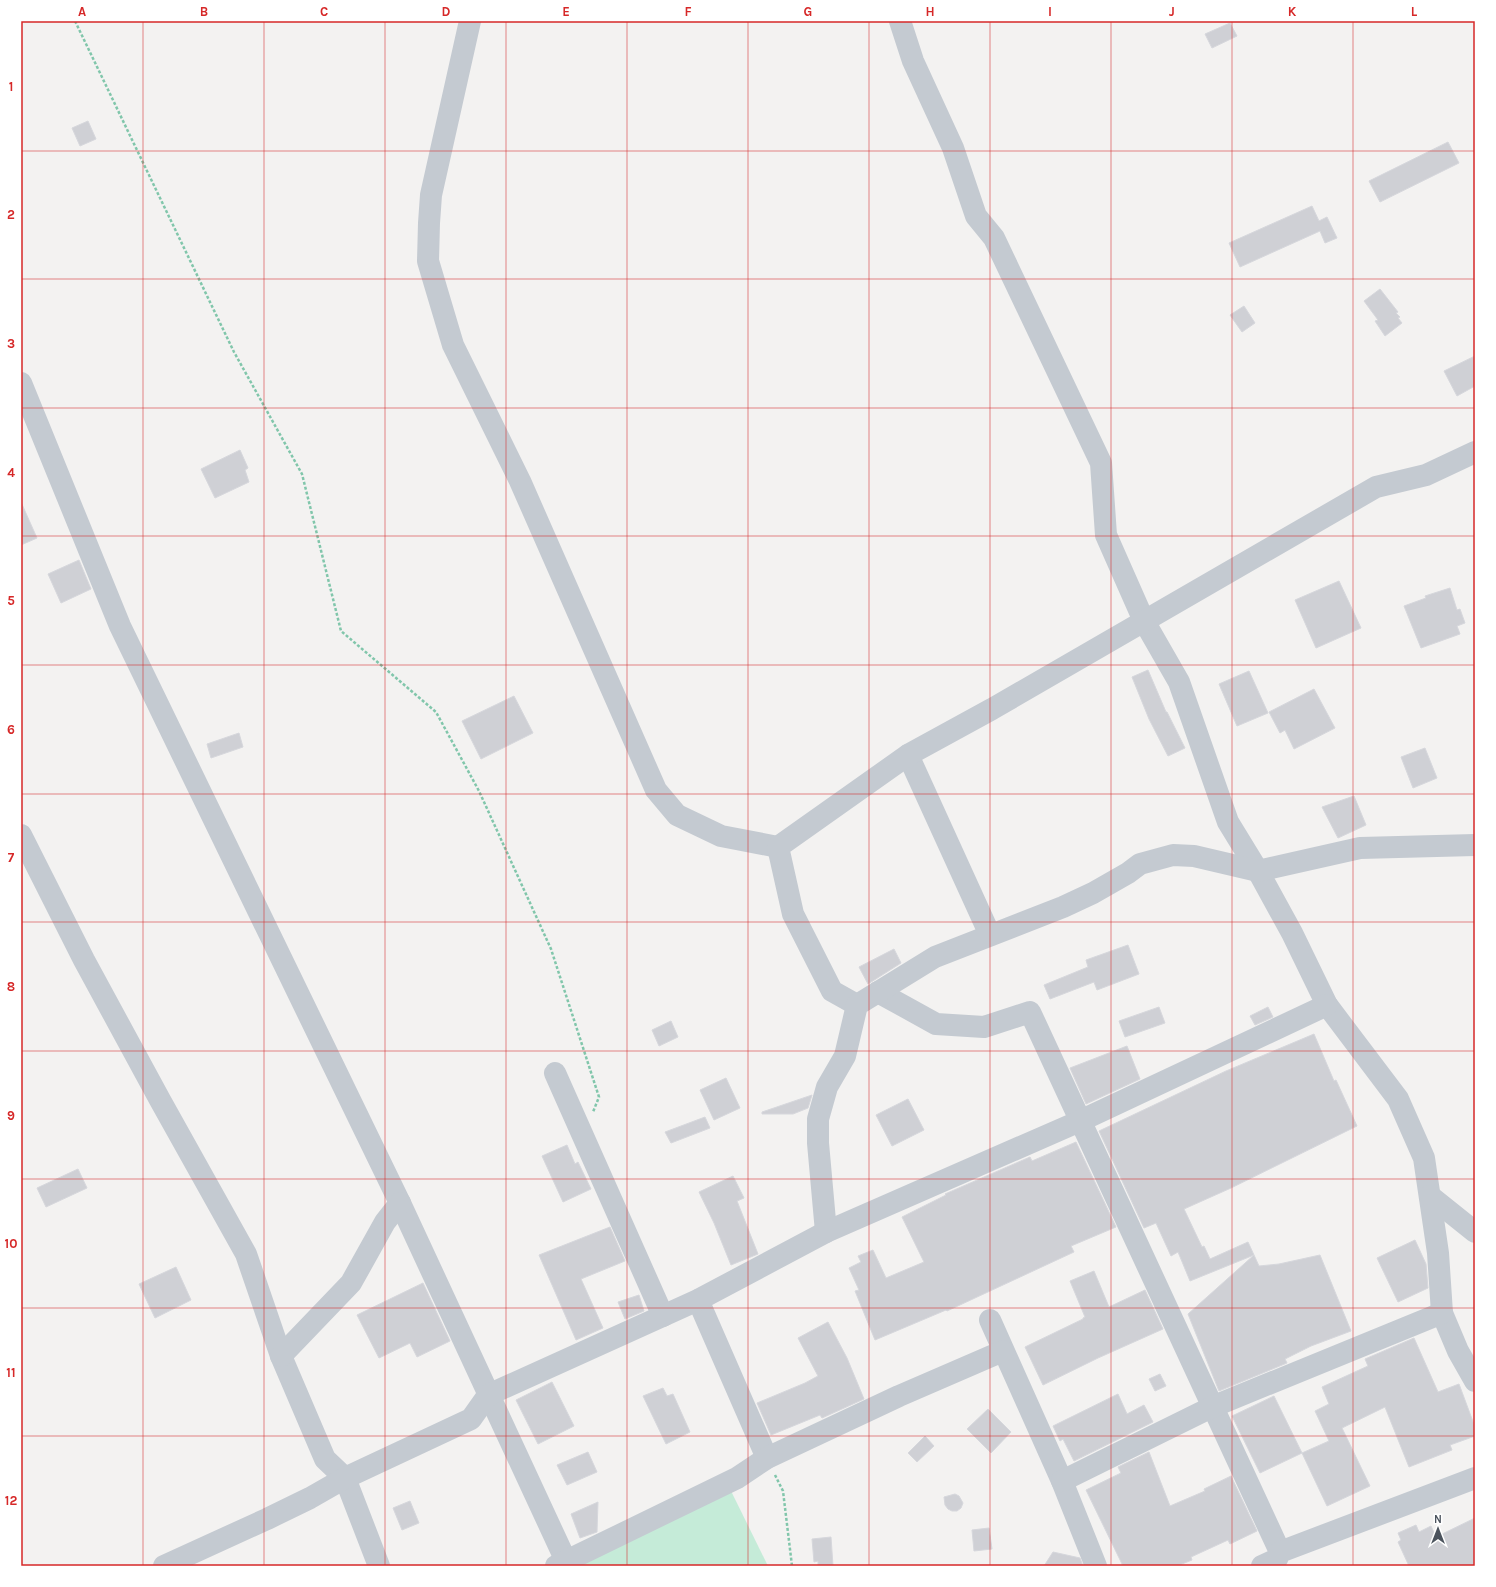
<svg xmlns="http://www.w3.org/2000/svg" width="1496" height="1587" font-family="Karla,sans-serif">
<style>
.green{fill:#c5ebd8}
.building{fill:#cfd0d5;stroke:#d6d7dc}
.lines{fill:none;stroke-linecap:round;stroke-linejoin:round}
.path{stroke:#81c6ab;stroke-width:2.5;stroke-dasharray:3 2;stroke-linecap:butt}
.minor{stroke:#c4cad1;stroke-width:22}
.grid{fill:none;stroke:#d62828;stroke-width:1;stroke-opacity:0.55}
.neatline{fill:none;stroke:#d62828;stroke-width:1.5}
.grid-label{font-size:13px;text-anchor:middle;font-weight:bold;fill:#d62828}
</style>
<rect width="100%" height="100%" fill="#f3f2f1"/>
<polygon class="green" points="731,1491 768,1566 569,1566"/>
<g class="building">
<polygon points="1230,23 1237,36 1212,48 1205,34"/>
<polygon points="88,121 96,139 80,146 72,128"/>
<polygon points="1448,142 1459,163 1380,202 1369,181"/>
<polygon points="1312,206 1319,221 1327,217 1337,238 1325,243 1320,231 1240,267 1229,243"/>
<polygon points="1380,289 1398,312 1396,313 1400,317 1398,318 1402,323 1385,336 1375,321 1378,320 1364,301"/>
<polygon points="1244,306 1255,323 1242,332 1230,315"/>
<polygon points="1475,356 1475,386 1457,396 1444,371"/>
<polygon points="240,450 248,468 245,470 249,482 215,498 201,469"/>
<polygon points="21,502 37,538 21,545"/>
<polygon points="79,560 91,589 61,603 48,574"/>
<polygon points="1339,581 1361,628 1316,648 1295,600"/>
<polygon points="1450,588 1457,610 1460,609 1465,623 1457,626 1460,634 1421,648 1404,606 1426,598 1425,596"/>
<polygon points="1148,670 1166,712 1167,712 1185,748 1168,756 1149,719 1132,677"/>
<polygon points="1249,671 1268,713 1237,726 1219,684"/>
<polygon points="1314,689 1335,728 1294,749 1285,730 1280,733 1269,712"/>
<polygon points="514,696 533,733 481,759 462,721"/>
<polygon points="239,733 243,747 211,758 207,744"/>
<polygon points="1425,748 1437,778 1413,788 1401,757"/>
<polygon points="1354,796 1366,825 1338,838 1322,807"/>
<polygon points="1128,945 1139,974 1097,990 1094,982 1050,999 1044,985 1088,967 1086,960"/>
<polygon points="894,949 901,963 868,984 859,967"/>
<polygon points="1159,1007 1165,1023 1125,1037 1119,1021"/>
<polygon points="1268,1007 1273,1017 1255,1025 1250,1016"/>
<polygon points="671,1021 678,1037 659,1046 652,1030"/>
<polygon points="1314,1034 1334,1081 1336,1080 1357,1126 1231,1188 1184,1209 1202,1247 1204,1246 1210,1259 1248,1242 1254,1255 1190,1281 1178,1252 1171,1256 1156,1223 1144,1228 1099,1131 1226,1071"/>
<polygon points="1127,1046 1140,1079 1086,1104 1070,1068"/>
<polygon points="726,1078 740,1108 714,1120 700,1090"/>
<polygon points="812,1095 808,1108 793,1114 762,1114 762,1112"/>
<polygon points="908,1099 924,1130 892,1146 876,1115"/>
<polygon points="705,1117 710,1128 671,1143 665,1132"/>
<polygon points="1076,1142 1116,1227 1071,1246 1074,1252 947,1311 946,1310 875,1340 855,1291 859,1290 849,1268 861,1262 858,1256 873,1250 886,1278 924,1262 902,1217 946,1195 945,1194 1030,1157 1032,1161"/>
<polygon points="567,1145 575,1164 578,1162 591,1189 563,1202 542,1156"/>
<polygon points="78,1169 87,1188 46,1207 37,1188"/>
<polygon points="733,1176 744,1198 737,1201 758,1254 731,1265 714,1223 699,1192"/>
<polygon points="610,1227 625,1261 581,1279 603,1328 576,1340 539,1255"/>
<polygon points="1415,1240 1426,1264 1428,1288 1398,1302 1377,1258"/>
<polygon points="1254,1255 1259,1266 1279,1264 1320,1255 1351,1331 1311,1346 1285,1359 1287,1363 1219,1391 1188,1314"/>
<polygon points="176,1267 191,1300 155,1318 139,1284"/>
<polygon points="1094,1271 1109,1307 1145,1290 1163,1329 1098,1358 1043,1385 1025,1347 1083,1319 1083,1318 1085,1317 1070,1281"/>
<polygon points="423,1283 450,1341 417,1357 410,1343 379,1358 357,1315"/>
<polygon points="639,1295 644,1311 625,1319 618,1302"/>
<polygon points="828,1322 847,1358 864,1399 822,1418 820,1415 771,1435 757,1403 805,1383 818,1376 798,1338"/>
<polygon points="1414,1338 1438,1392 1459,1384 1475,1427 1475,1436 1450,1445 1452,1450 1409,1467 1385,1407 1342,1428 1370,1486 1327,1506 1302,1453 1329,1441 1315,1411 1329,1404 1322,1387 1368,1366 1365,1359"/>
<polygon points="1160,1374 1166,1386 1155,1391 1149,1379"/>
<polygon points="552,1382 574,1426 538,1444 516,1400"/>
<polygon points="663,1388 667,1396 673,1394 690,1432 666,1444 643,1396"/>
<polygon points="1118,1394 1127,1414 1144,1405 1153,1422 1074,1461 1063,1439 1060,1441 1053,1426"/>
<polygon points="1274,1396 1302,1453 1260,1473 1232,1416"/>
<polygon points="988,1409 1011,1432 991,1453 967,1429"/>
<polygon points="925,1436 934,1446 917,1462 908,1453"/>
<polygon points="588,1452 597,1472 567,1485 557,1465"/>
<polygon points="1149,1452 1170,1506 1205,1491 1204,1489 1231,1476 1257,1531 1230,1544 1228,1540 1191,1557 1192,1560 1177,1566 1123,1566 1086,1490 1121,1473 1118,1467"/>
<polygon points="955,1494 959,1496 963,1503 961,1508 957,1511 952,1511 948,1509 945,1505 944,1497"/>
<polygon points="410,1501 419,1523 402,1530 393,1508"/>
<polygon points="598,1502 597,1532 580,1538 571,1514"/>
<polygon points="1475,1518 1475,1566 1409,1566 1398,1542 1401,1540 1398,1533 1416,1525 1419,1532 1431,1526 1436,1537"/>
<polygon points="989,1528 992,1549 974,1551 972,1530"/>
<polygon points="831,1537 833,1566 818,1566 818,1561 814,1562 812,1539"/>
<polygon points="1053,1552 1080,1558 1083,1566 1044,1566"/>
</g>
<g class="lines">
<g class="path">
<polyline points="75,21 234,352 302,474 341,631 436,712 479,791 551,949 599,1097 593,1112"/>
<polyline points="775,1475 783,1491 792,1566"/>
</g>
<g class="minor">
<polyline points="470,21 431,195 429,223 428,261 453,345 520,481 656,790 677,815 721,836 778,847"/>
<polyline points="900,21 913,61 953,148 976,216 994,238 1101,463 1106,535 1144,621 1179,682 1228,822 1258,871 1292,933 1327,1005 1398,1099 1424,1158 1438,1253 1442,1313 1458,1351 1475,1381"/>
<polyline points="21,383 120,626 400,1203 566,1561"/>
<polyline points="908,755 990,935"/>
<polyline points="21,835 84,960 160,1100 246,1254 281,1356 325,1459 345,1478 379,1566"/>
<polyline points="878,992 936,1024 984,1027 1030,1012 1280,1552"/>
<polyline points="857,1005 832,991 793,914 778,847 908,755 992,709 1376,487 1426,475 1475,452"/>
<polyline points="555,1073 663,1316"/>
<polyline points="1430,1196 1475,1232"/>
<polyline points="826,1232 818,1143 818,1119 827,1087 845,1056 857,1005 935,957 1063,907 1093,893 1128,873 1140,864 1173,855 1194,856 1258,871 1360,848 1475,845"/>
<polyline points="698,1300 767,1458"/>
<polyline points="990,1320 1062,1481 1096,1566"/>
<polyline points="281,1356 351,1283 385,1222 400,1203"/>
<polyline points="1062,1481 1212,1407 1442,1313"/>
<polyline points="164,1566 267,1519 310,1498 345,1478 471,1419 488,1395 698,1300 826,1232 1080,1121 1327,1005"/>
<polyline points="556,1566 737,1478 767,1458 899,1396 1003,1351"/>
<polyline points="1262,1566 1277,1559 1280,1552 1475,1478"/>
</g>
</g>
<path class="grid" d="M143 21V1566M264 21V1566M385 21V1566M506 21V1566M627 21V1566M748 21V1566M869 21V1566M990 21V1566M1111 21V1566M1232 21V1566M1353 21V1566M21 151H1475M21 279H1475M21 408H1475M21 536H1475M21 665H1475M21 794H1475M21 922H1475M21 1051H1475M21 1179H1475M21 1308H1475M21 1436H1475"/>
<rect width="1496" height="1587" fill="none" stroke="#ffffff" stroke-width="44"/>
<g transform="translate(1438 1529)" stroke="#ffffff" stroke-width="3" paint-order="stroke">
<path d="M0-3L7 15L0 10L-7 15Z" fill="#4b535d"/>
<text y="-6" font-size="11" font-weight="bold" text-anchor="middle" fill="#4b535d">N</text>
</g>
<rect x="22" y="22" width="1452" height="1543" class="neatline"/>
<g class="grid-label">
<text x="82" y="16">A</text>
<text x="204" y="16">B</text>
<text x="324" y="16">C</text>
<text x="446" y="16">D</text>
<text x="566" y="16">E</text>
<text x="688" y="16">F</text>
<text x="808" y="16">G</text>
<text x="930" y="16">H</text>
<text x="1050" y="16">I</text>
<text x="1172" y="16">J</text>
<text x="1292" y="16">K</text>
<text x="1414" y="16">L</text>
<text x="11" y="91">1</text>
<text x="11" y="219">2</text>
<text x="11" y="348">3</text>
<text x="11" y="477">4</text>
<text x="11" y="605">5</text>
<text x="11" y="734">6</text>
<text x="11" y="862">7</text>
<text x="11" y="991">8</text>
<text x="11" y="1120">9</text>
<text x="11" y="1248">10</text>
<text x="11" y="1377">11</text>
<text x="11" y="1505">12</text>
</g>
</svg>
